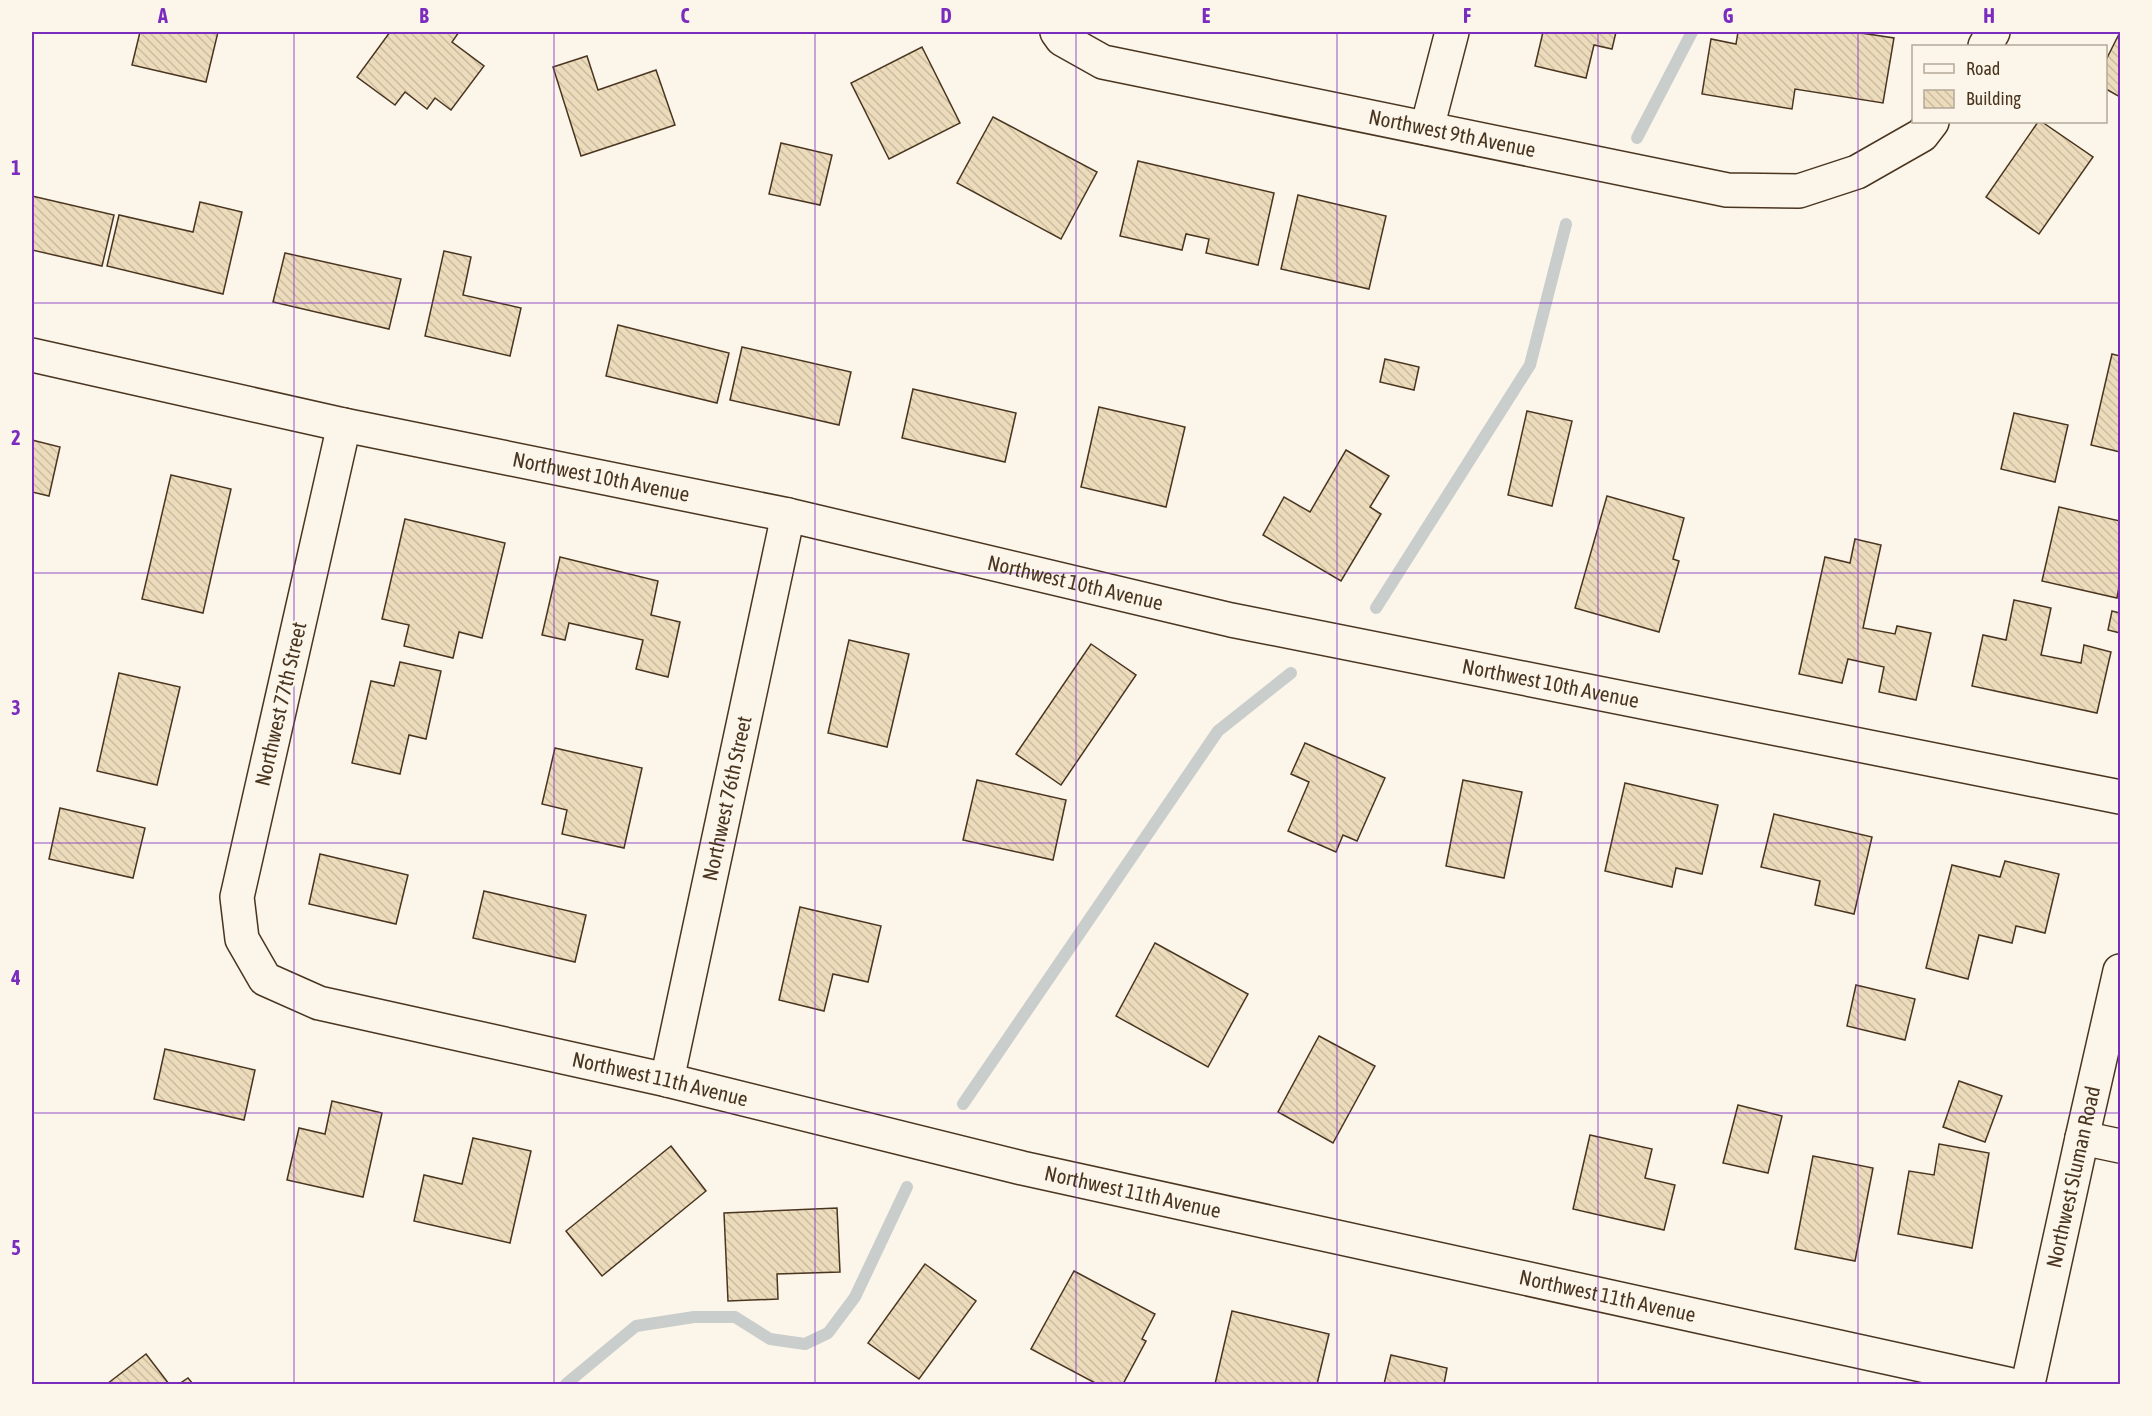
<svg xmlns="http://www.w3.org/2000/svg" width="2152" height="1416" font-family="'Asap Condensed',sans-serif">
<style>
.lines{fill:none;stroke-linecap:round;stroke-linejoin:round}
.stream{stroke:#c9cecd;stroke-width:12}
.building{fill:url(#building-back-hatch);stroke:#4a3520;stroke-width:1.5}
.minor-casing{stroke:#4a3520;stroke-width:36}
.minor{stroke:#fbf6e9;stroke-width:33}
.grid{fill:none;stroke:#7b2cbf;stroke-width:1.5;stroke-opacity:0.55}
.labels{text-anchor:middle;stroke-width:4.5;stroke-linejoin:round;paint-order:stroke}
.street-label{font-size:21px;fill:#4a3520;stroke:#fbf6e9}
.neatline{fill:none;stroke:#7b2cbf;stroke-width:2}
.grid-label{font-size:20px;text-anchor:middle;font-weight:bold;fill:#7b2cbf}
</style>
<defs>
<pattern id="building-back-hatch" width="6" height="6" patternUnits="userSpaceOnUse" patternTransform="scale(1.5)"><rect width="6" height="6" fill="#ecdcbc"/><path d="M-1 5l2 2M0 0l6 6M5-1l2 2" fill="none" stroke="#ccbda1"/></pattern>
</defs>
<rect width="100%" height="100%" fill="#fbf6e9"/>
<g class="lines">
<g class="stream">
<polyline points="1637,138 1692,32"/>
<polyline points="1376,608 1530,365 1566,224"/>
<polyline points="963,1104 1218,731 1291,673"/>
<polyline points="566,1384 636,1326 694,1317 735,1317 770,1339 805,1344 828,1333 855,1297 907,1187"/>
</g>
</g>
<g class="building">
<polygon points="140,32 218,32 206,82 132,65"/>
<polygon points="390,32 459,32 452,42 484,66 451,110 435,98 427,109 405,92 395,105 357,77"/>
<polygon points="1543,32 1616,32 1612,49 1594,45 1586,78 1535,66"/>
<polygon points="1738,32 1854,32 1894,38 1883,103 1795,89 1792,109 1702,94 1711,39 1736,44"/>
<polygon points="2120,32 2120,97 2106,89 2106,60"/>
<polygon points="922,47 960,123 889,159 851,83"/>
<polygon points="587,56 598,90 656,70 675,125 581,156 553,67"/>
<polygon points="993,117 1097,172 1061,239 957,183"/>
<polygon points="2038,122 2042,122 2093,157 2039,234 1986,197"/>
<polygon points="781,143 832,155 820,205 769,194"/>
<polygon points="1138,161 1274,193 1258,265 1206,253 1209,239 1186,234 1182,250 1120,236"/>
<polygon points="1298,195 1386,216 1369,289 1281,269"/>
<polygon points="32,196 114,215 102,266 32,250"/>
<polygon points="200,202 242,212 223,294 107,266 119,215 193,232"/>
<polygon points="444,251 471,257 463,295 521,308 510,356 425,336"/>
<polygon points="285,253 401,279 389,329 273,302"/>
<polygon points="618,325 729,353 717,403 606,376"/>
<polygon points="742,347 851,372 839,425 730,400"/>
<polygon points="2112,354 2120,356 2120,452 2091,445"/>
<polygon points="1385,359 1419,367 1414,390 1380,382"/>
<polygon points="913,389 1016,413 1005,462 902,438"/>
<polygon points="1099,407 1185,427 1166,507 1081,487"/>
<polygon points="1527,411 1572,421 1552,506 1508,495"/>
<polygon points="2014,413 2068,425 2055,482 2001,469"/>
<polygon points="32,440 60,447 49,496 32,492"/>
<polygon points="1346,450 1389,476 1370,507 1381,514 1341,581 1263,535 1284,497 1310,512"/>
<polygon points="171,475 231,489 203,613 142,599"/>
<polygon points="1607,496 1684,518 1673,559 1679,561 1659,632 1575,608"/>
<polygon points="2059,507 2120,521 2120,581 2117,598 2042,581"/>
<polygon points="405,519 505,543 482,638 459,632 453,658 404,646 409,625 382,619"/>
<polygon points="1855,539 1881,545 1863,628 1895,634 1897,626 1931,633 1916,700 1879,692 1884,667 1848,659 1842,683 1799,674 1825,557 1850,563"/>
<polygon points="560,557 658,581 651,615 680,622 668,677 636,669 643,640 569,623 565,640 542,635"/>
<polygon points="2014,600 2051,608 2041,655 2081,663 2084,645 2111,652 2097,713 1972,686 1983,635 2006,640"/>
<polygon points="2112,611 2120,613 2120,633 2108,630"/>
<polygon points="849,640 909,654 887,747 828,733"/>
<polygon points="1091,644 1136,675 1061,785 1016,754"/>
<polygon points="400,662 441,671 426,739 409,735 400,774 352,763 371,681 394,686"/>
<polygon points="119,673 180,687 157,785 97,771"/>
<polygon points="1305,743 1385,778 1357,841 1343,835 1336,852 1288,831 1309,782 1291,774"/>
<polygon points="555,748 642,768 624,848 562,834 567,810 542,804"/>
<polygon points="977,780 1066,800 1053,860 963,840"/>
<polygon points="1463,780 1522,792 1504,878 1446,866"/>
<polygon points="1625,783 1718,805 1702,874 1676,868 1672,887 1605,871"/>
<polygon points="60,808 145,828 133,878 49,859"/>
<polygon points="1774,814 1872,837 1854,914 1815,905 1820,881 1761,867"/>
<polygon points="320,854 408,875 396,924 309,904"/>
<polygon points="2005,861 2059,874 2045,933 2016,926 2012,943 1979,935 1968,979 1926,968 1952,865 2000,877"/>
<polygon points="484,891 586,915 575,962 473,938"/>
<polygon points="800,907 881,926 868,982 833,974 824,1011 779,1000"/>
<polygon points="1155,943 1248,994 1208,1067 1116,1016"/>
<polygon points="1856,985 1915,999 1905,1040 1847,1026"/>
<polygon points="1319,1036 1375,1066 1333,1143 1278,1112"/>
<polygon points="165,1049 255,1070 244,1120 154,1099"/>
<polygon points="1959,1081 2002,1096 1985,1142 1943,1127"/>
<polygon points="332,1101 382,1113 363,1197 287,1180 299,1128 325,1134"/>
<polygon points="1738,1105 1782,1116 1768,1173 1723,1163"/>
<polygon points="1590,1135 1652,1149 1645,1178 1675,1185 1664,1230 1573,1209"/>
<polygon points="473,1138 531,1151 510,1243 414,1221 424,1175 462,1184"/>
<polygon points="1939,1144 1989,1153 1972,1248 1898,1234 1909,1171 1934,1175"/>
<polygon points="671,1146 706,1191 602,1276 566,1231"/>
<polygon points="1813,1156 1873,1168 1855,1261 1795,1249"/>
<polygon points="837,1208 840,1272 777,1274 778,1299 728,1301 724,1213"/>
<polygon points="925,1264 976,1301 919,1379 868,1343"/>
<polygon points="1074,1271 1155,1314 1142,1339 1146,1341 1123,1384 1097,1384 1031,1349"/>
<polygon points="1232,1311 1329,1334 1317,1384 1215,1384"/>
<polygon points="146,1354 169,1384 107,1384"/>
<polygon points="1391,1355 1447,1368 1444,1384 1384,1384"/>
<polygon points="188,1378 193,1384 179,1384"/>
</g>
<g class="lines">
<defs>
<g id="minor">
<path id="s1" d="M1057 32 1062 39 1103 62 1727 190 1799 191 1857 172 1922 135 1932 122"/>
<polyline points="1985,46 1993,32"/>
<polyline points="1427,128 1452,32"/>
<path id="s2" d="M32 355 344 425 788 515 1231 620 2120 797"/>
<path id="s3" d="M344 425 237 897 242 939 265 979 319 1003 667 1080 1022 1168 2008 1384"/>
<path id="s4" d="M667 1080 788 515"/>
<polyline points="2082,1138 2120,1146"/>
<path id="s5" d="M2028 1384 2082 1138 2120 971"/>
</g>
</defs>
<use href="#minor" class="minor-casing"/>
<use href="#minor" class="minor"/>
</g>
<path class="grid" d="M294 32V1384M554 32V1384M815 32V1384M1076 32V1384M1337 32V1384M1598 32V1384M1858 32V1384M32 303H2120M32 573H2120M32 843H2120M32 1113H2120"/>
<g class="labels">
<g class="street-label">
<text dy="7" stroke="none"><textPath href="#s1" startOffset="412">Northwest 9th Avenue</textPath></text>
<text dy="7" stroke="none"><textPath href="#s2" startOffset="582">Northwest 10th Avenue</textPath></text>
<text dy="7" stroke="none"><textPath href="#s2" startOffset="1068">Northwest 10th Avenue</textPath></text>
<text dy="7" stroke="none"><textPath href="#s2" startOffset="1554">Northwest 10th Avenue</textPath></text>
<text transform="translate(281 704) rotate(-77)" y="7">Northwest 77th Street</text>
<text dy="7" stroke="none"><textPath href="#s4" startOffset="288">Northwest 76th Street</textPath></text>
<text dy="7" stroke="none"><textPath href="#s3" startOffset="981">Northwest 11th Avenue</textPath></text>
<text dy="7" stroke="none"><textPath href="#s5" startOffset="212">Northwest Sluman Road</textPath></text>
<text dy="7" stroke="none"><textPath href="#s3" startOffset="1467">Northwest 11th Avenue</textPath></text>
<text dy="7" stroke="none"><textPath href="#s3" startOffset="1953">Northwest 11th Avenue</textPath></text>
</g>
</g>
<rect width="2152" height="1416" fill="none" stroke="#fbf6e9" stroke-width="66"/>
<rect x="1912" y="45" width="195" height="78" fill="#fbf6e9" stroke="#b4a999" stroke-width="1.5"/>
<rect x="1924" y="64" width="30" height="9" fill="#fbf6e9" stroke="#b4a999" stroke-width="1.5"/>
<text x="1966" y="75" font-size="18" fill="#4a3520">Road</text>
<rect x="1924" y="90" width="30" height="18" fill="url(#building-back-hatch)" stroke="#b4a999" stroke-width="1.5"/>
<text x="1966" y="105" font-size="18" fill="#4a3520">Building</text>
<rect x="33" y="33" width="2086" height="1350" class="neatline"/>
<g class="grid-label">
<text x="163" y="23">A</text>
<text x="424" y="23">B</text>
<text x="685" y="23">C</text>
<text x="946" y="23">D</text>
<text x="1206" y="23">E</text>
<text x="1467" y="23">F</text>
<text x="1728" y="23">G</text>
<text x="1989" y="23">H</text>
<text x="16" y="175">1</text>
<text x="16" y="445">2</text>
<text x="16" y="715">3</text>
<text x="16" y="985">4</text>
<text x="16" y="1255">5</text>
</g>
</svg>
